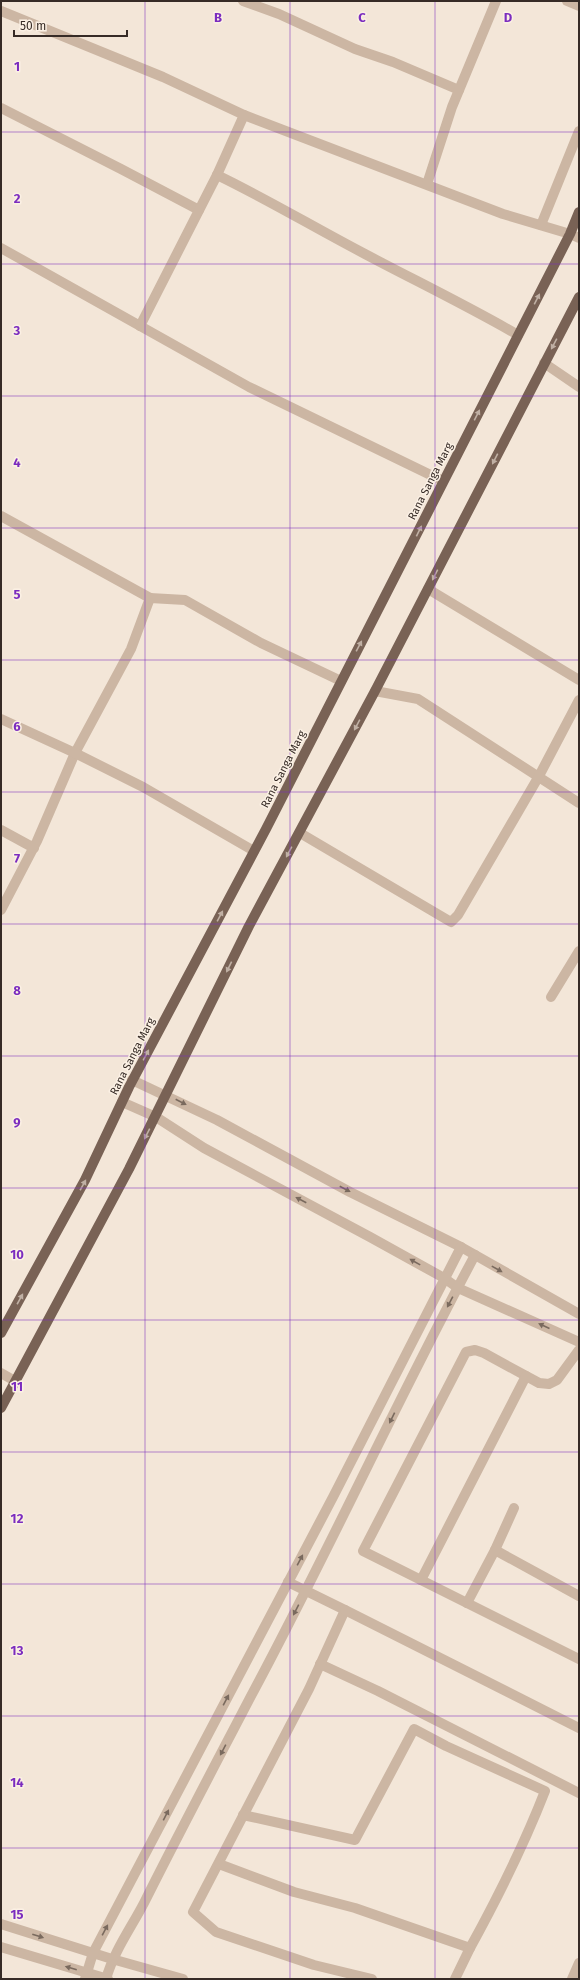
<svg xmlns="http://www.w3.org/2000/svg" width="580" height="1980" font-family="'Fira Sans',sans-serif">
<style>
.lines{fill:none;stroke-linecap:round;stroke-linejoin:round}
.minor{stroke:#ccb6a3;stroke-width:10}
.major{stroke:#796255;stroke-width:10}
.oneway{fill:#c0b0a4}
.oneway2{fill:#7a6a5e}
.grid{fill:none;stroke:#7b2cbf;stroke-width:1;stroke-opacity:0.55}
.labels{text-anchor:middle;stroke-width:3;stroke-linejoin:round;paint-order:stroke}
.street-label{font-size:11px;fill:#362b26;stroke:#fbf0e4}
.grid-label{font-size:13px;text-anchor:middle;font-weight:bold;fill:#7b2cbf;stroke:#fbf0e4;stroke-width:3;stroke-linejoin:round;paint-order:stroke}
</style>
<rect width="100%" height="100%" fill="#f3e6d8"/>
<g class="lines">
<g class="minor">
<polyline points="243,1 279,14 355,49 393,62 459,90"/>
<polyline points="567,1 579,6"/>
<polyline points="1,11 163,77 244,115 503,214 570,234 579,238"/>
<polyline points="1,108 121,169 199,210"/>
<path d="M217 175C267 199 315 228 365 254 416 281 468 306 518 335"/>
<polyline points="427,184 452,107 496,1"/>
<polyline points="541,225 579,131"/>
<polyline points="1,248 249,387 443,481"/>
<polyline points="140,326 217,175 244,115"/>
<polyline points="544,363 579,387"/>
<polyline points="1,516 150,598 131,649 75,753 37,841 1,910"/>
<polyline points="428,589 579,680"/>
<polyline points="150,598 185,600 261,643 341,681"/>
<polyline points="375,691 418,699 579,803"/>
<polyline points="1,719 75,753 143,787 254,851"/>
<polyline points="1,830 34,848"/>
<polyline points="300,833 451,922 458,915 539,776 579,700"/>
<polyline points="551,997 579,951"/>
<polyline points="132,1080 217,1120 350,1192 461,1247 579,1314"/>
<polyline points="122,1102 156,1117 204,1148 370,1237 444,1278 458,1288 579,1342"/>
<polyline points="579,1350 557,1380 549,1384 539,1383 484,1353 475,1350 466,1352 363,1551 579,1659"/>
<polyline points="1,1373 15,1381"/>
<polyline points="495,1550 579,1596"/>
<polyline points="421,1580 526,1376"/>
<polyline points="288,1582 345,1610 309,1689 193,1912 216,1932 314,1965 372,1979"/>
<polyline points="467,1603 495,1550 514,1508"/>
<polyline points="345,1610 579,1728"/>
<polyline points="320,1664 378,1691 579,1793"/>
<path d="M219 1864 294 1892 355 1908 470 1948C498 1897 524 1845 545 1791L446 1746 414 1729 355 1840 243 1815"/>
<polyline points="1,1924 112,1959 183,1979"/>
<polyline points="1,1947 108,1979"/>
<polyline points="85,1979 93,1953 333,1497 461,1247"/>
<path d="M106 1979C114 1951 131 1928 144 1903 179 1833 215 1765 251 1696 329 1551 397 1400 475 1255"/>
<polyline points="455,1979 470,1948"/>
<polyline points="572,1979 579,1963"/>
</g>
<g class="major">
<polyline points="1,1333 85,1180 129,1087 266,829 570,234 579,212"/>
<polyline points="1,1408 129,1169 249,926 375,691 579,297"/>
</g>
</g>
<defs><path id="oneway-solid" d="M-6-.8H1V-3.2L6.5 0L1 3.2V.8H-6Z"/></defs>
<g class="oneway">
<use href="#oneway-solid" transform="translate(537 299) rotate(-63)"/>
<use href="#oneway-solid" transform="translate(554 344) rotate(118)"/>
<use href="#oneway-solid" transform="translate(477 415) rotate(-63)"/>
<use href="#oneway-solid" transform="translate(495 459) rotate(117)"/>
<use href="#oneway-solid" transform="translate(419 531) rotate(-64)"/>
<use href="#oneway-solid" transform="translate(435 575) rotate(117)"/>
<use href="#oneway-solid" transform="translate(359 646) rotate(-62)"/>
<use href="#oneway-solid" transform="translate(357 725) rotate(118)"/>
<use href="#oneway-solid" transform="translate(289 852) rotate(118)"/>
<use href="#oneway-solid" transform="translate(220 916) rotate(-62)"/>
<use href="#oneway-solid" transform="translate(229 967) rotate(116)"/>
<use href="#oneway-solid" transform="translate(146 1055) rotate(-62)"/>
<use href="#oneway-solid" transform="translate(147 1134) rotate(117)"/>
<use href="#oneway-solid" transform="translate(83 1185) rotate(-61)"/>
<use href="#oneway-solid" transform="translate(20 1299) rotate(-61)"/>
</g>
<g class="oneway2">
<use href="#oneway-solid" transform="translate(181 1102) rotate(27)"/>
<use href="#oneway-solid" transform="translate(345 1189) rotate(28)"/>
<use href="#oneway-solid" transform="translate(301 1200) rotate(-152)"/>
<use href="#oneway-solid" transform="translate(415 1262) rotate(-151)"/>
<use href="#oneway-solid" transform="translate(497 1269) rotate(29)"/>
<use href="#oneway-solid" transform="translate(450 1302) rotate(118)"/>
<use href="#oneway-solid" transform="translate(544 1326) rotate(-156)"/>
<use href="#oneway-solid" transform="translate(392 1418) rotate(116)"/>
<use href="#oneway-solid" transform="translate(300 1560) rotate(-62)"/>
<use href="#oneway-solid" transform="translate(296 1610) rotate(117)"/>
<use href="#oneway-solid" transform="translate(226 1700) rotate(-62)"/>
<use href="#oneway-solid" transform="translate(223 1750) rotate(118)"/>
<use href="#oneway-solid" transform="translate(166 1815) rotate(-63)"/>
<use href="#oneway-solid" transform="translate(105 1930) rotate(-62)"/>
<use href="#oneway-solid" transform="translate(38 1936) rotate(18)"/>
<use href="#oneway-solid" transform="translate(71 1968) rotate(-164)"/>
</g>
<path class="grid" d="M145 1V1979M290 1V1979M435 1V1979M1 132H579M1 264H579M1 396H579M1 528H579M1 660H579M1 792H579M1 924H579M1 1056H579M1 1188H579M1 1320H579M1 1452H579M1 1584H579M1 1716H579M1 1848H579"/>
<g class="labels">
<g class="street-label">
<text transform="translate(430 481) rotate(-63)" y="4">Rana Sanga Marg</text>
<text transform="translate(283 769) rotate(-63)" y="4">Rana Sanga Marg</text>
<text transform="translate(132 1056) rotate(-63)" y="4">Rana Sanga Marg</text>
</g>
</g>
<g class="grid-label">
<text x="218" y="22">B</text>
<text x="362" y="22">C</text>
<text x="508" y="22">D</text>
<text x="17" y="71">1</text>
<text x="17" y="203">2</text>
<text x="17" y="335">3</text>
<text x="17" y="467">4</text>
<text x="17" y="599">5</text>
<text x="17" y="731">6</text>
<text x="17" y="863">7</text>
<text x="17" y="995">8</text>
<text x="17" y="1127">9</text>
<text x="17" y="1259">10</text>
<text x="17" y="1391">11</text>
<text x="17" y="1523">12</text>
<text x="17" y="1655">13</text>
<text x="17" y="1787">14</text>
<text x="17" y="1919">15</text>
</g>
<rect width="580" height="1980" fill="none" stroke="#362b26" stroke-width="4"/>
<path d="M14 30v6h113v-6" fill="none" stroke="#362b26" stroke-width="2"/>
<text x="20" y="30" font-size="12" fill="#362b26" stroke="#fbf0e4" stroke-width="3" paint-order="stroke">50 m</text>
</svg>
